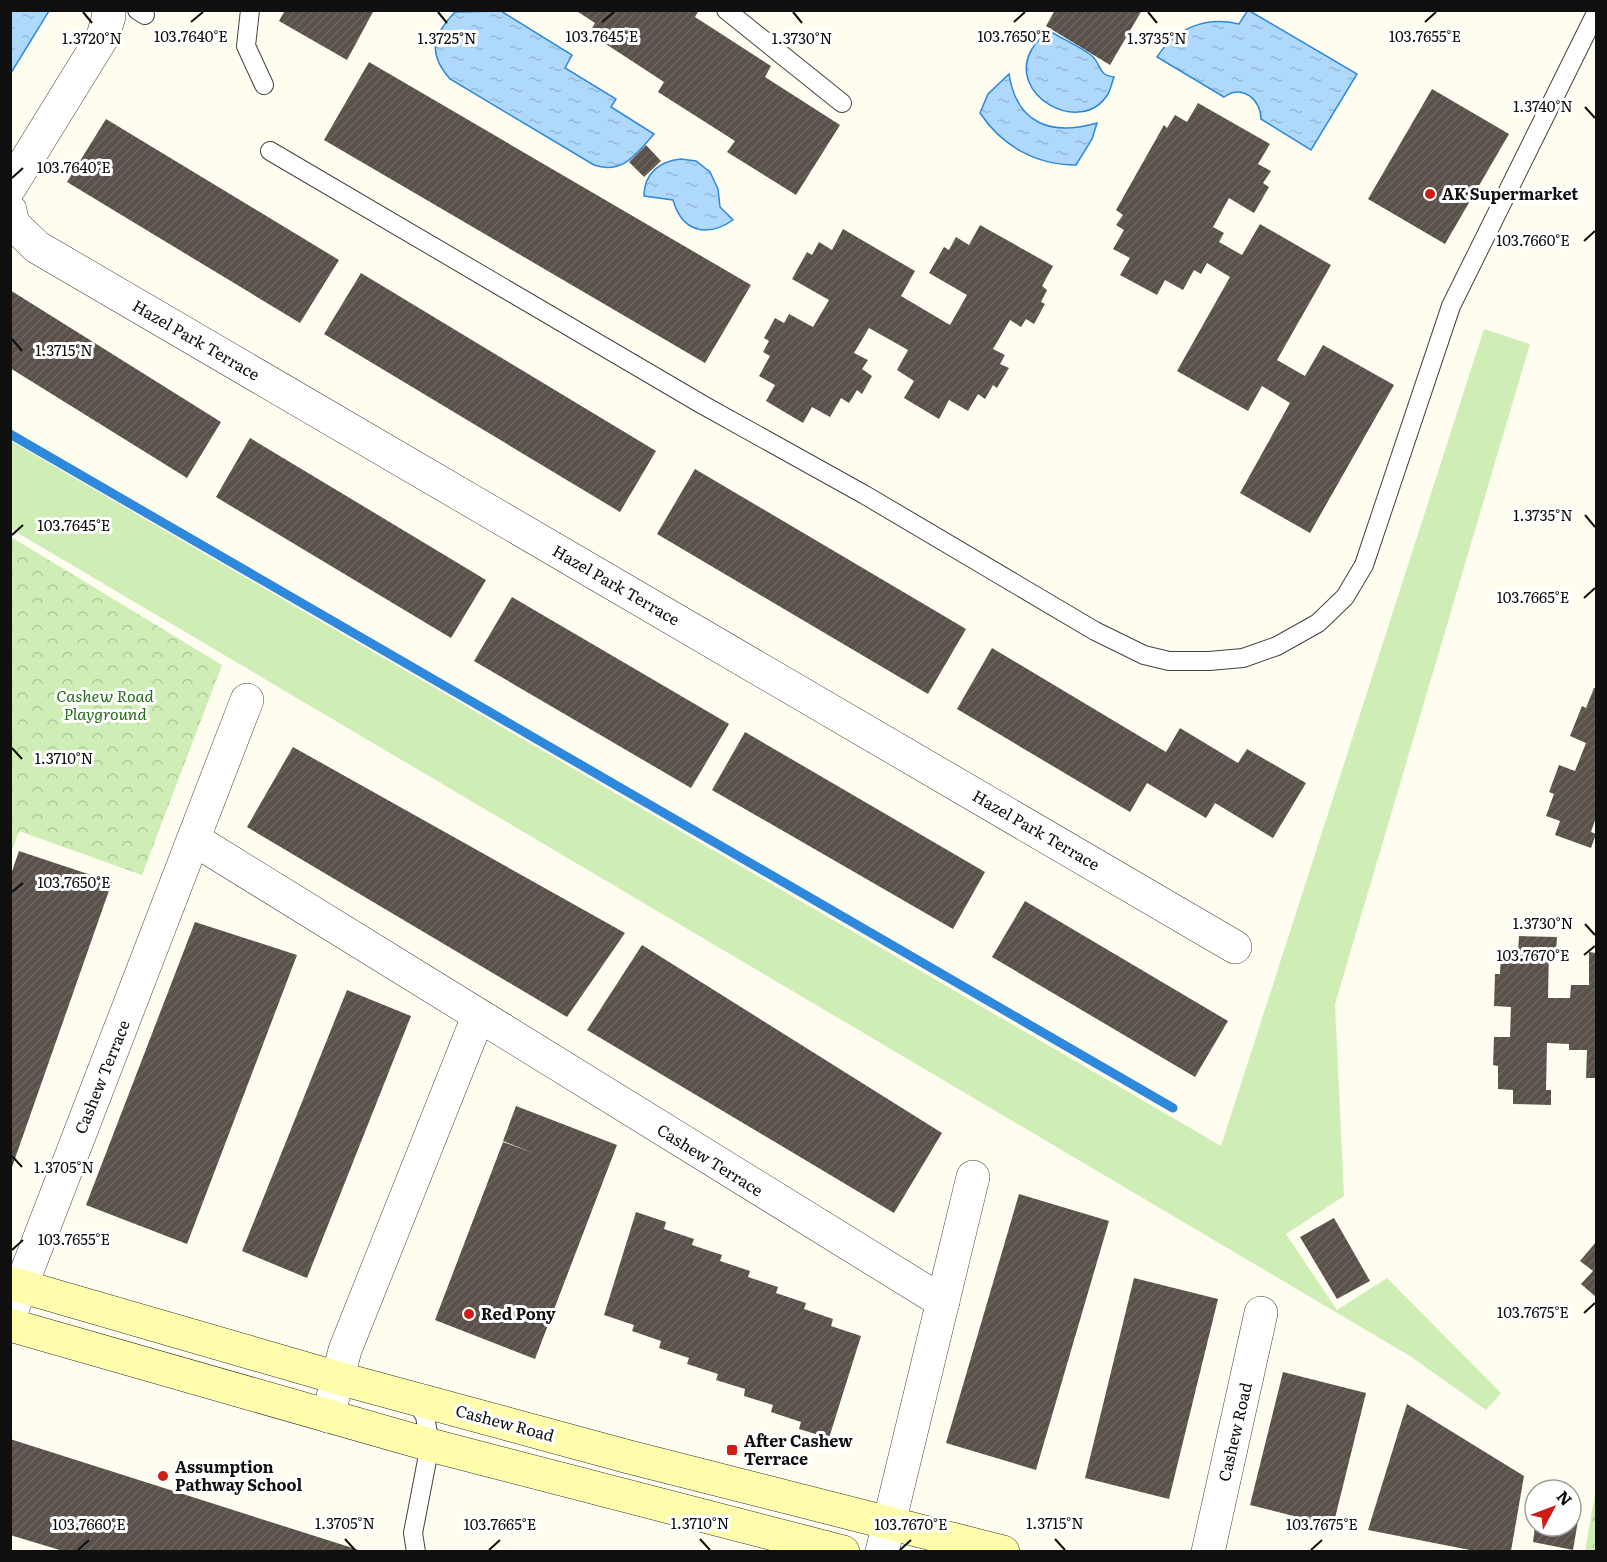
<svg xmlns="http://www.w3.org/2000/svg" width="1607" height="1562" font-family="Literata,serif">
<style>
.grass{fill:#ceeeb5}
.park{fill:url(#park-crowns)}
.water{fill:url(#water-ripples);stroke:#2e88db;stroke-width:1.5}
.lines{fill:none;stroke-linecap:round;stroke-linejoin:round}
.stream{stroke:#2e88db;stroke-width:9}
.building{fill:url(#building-hatch)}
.lane-casing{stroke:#424242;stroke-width:20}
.street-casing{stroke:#424242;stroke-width:34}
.secondary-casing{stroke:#313131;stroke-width:34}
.lane{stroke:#fff;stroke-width:18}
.street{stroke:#fff;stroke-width:33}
.secondary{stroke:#fffcab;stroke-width:33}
.ticks{fill:none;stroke:#0f0f0f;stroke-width:2}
.poi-dot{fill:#ce1d17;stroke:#fff;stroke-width:2}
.labels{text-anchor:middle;stroke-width:6;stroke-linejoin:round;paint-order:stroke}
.poi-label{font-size:16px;font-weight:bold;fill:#0f0f0f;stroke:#fff;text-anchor:start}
.street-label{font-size:16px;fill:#0f0f0f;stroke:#fff}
.park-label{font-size:16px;font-style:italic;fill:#226e17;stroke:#fff}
.ticks-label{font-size:15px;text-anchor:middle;fill:#0f0f0f;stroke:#fff;stroke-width:6;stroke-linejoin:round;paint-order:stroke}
</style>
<defs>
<pattern id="park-crowns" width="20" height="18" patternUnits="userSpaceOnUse" patternTransform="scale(1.5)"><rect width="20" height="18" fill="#ceeeb5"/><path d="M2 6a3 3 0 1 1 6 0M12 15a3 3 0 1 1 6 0" fill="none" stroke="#b0cb9a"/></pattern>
<pattern id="water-ripples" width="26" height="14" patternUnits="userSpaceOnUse" patternTransform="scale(1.5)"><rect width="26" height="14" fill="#afd9fc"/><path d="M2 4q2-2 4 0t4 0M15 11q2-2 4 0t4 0" fill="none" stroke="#95b9d7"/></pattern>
<pattern id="building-hatch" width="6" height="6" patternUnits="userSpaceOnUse" patternTransform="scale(1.5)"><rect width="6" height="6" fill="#59514a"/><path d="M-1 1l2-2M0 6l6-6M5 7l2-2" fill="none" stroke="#6c6560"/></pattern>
</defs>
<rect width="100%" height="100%" fill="#fffdf0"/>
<polygon class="grass" points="1484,329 1530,344 1335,1004 1344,1196 1286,1234 1337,1310 1387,1278 1501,1393 1486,1410 1410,1356 11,529 11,441 1221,1146"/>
<g class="park">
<polygon points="11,537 222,665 142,875 19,831 11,853"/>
<polygon points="1596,1488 1596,1551 1585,1551"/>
</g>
<g class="water">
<polygon points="11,10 49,11 11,73 10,11"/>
<path d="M1248 10 1357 74 1311 150 1261 119C1261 99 1242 84 1224 97L1157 57C1176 28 1205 16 1239 24Z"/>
<path d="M501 11 572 55 565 68 616 99 611 107 654 134C637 153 623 175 594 165L450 79C427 53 433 35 455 12Z"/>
<path d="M1053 33C1065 40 1080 47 1091 55 1102 64 1097 75 1114 77 1112 82 1111 89 1108 94 1081 138 1005 94 1032 49 1037 40 1043 35 1053 33Z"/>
<path d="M1009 74C1017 125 1052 136 1097 123L1092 139 1076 165C1036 165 1002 146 980 113L988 94Z"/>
<path d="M681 159 696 161 710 172 718 189 720 207 733 220C707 238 682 232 673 200L644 196C644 173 660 161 681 159Z"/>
</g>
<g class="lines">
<polyline class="stream" points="10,434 1173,1108"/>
</g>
<g class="building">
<polygon points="285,10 374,10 347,60 279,21"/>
<polygon points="575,10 699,10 695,17 771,66 765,77 840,125 796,195 727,152 735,141 658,92 664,82 589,33 595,23"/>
<polygon points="1055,10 1142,10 1110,65 1046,26"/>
<polygon points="369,62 751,285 705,363 324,140"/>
<polygon points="1432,89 1509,134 1445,244 1368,199"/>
<polygon points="1198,103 1270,144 1258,164 1271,171 1263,183 1269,187 1254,213 1229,198 1213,227 1224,233 1219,242 1242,255 1260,224 1331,265 1277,360 1305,376 1323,345 1394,385 1310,533 1240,493 1290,403 1262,386 1248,411 1177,371 1230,277 1207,263 1201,274 1194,270 1183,290 1165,280 1157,295 1120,275 1130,258 1113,249 1124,230 1116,225 1123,215 1116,210 1164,125 1167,128 1175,115 1187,122"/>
<polygon points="106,119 339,260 300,323 67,182"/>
<polygon points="646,145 661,161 644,177 629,162"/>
<polygon points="980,225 1053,266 1042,286 1047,290 1041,302 1045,304 1034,324 1026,319 1021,327 1010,320 993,349 1005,355 1000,364 1009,368 997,388 993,385 985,399 978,394 968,411 949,400 939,419 904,398 914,381 897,370 908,350 869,328 854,353 868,360 862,369 872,376 862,394 857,390 849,403 841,398 830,417 812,407 803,423 766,401 775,385 759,376 770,356 763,352 769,341 764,338 775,318 784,323 789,314 813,327 829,300 792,279 807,252 812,255 819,242 832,250 843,229 915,271 901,296 950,325 967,295 929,273 944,247 949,250 956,237 969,245"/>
<polygon points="361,273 656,451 620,512 324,334"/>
<polygon points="10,290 221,422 187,478 10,368"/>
<polygon points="250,438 486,580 451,638 216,497"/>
<polygon points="695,469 966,629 928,694 657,534"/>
<polygon points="512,597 729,724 691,788 474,661"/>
<polygon points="992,648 1166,752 1180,728 1238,763 1247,749 1306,783 1273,838 1215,803 1206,818 1147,783 1130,812 957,709"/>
<polygon points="1594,688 1596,688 1596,817 1591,832 1596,834 1591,848 1555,835 1560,821 1546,816 1554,794 1549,792 1559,765 1575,771 1586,743 1570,736 1582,706 1586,708"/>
<polygon points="745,732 985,872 953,929 712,790"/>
<polygon points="293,747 625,933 567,1017 247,827"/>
<polygon points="19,851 112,882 11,1170 10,877"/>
<polygon points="1025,901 1228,1021 1195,1077 992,957"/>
<polygon points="195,922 297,955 187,1244 86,1205"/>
<polygon points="1519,936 1557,937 1556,950 1549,950 1548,998 1570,998 1571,985 1589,985 1589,952 1596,953 1596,1078 1586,1078 1587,1050 1569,1050 1569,1044 1547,1043 1546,1090 1551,1090 1551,1105 1513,1104 1513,1090 1498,1089 1498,1066 1493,1065 1494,1037 1510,1037 1511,1007 1494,1006 1495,974 1500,974 1501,952 1518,952"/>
<polygon points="642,945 942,1133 894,1213 587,1030"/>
<polygon points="347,990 411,1016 307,1278 242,1251"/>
<polygon points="516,1106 617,1145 535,1359 435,1320 503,1142 534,1153 503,1141"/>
<polygon points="1019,1194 1109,1221 1036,1470 946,1443"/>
<polygon points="636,1212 666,1222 664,1229 694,1239 692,1245 722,1255 720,1261 750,1271 748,1277 778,1287 776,1293 806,1303 804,1309 833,1319 831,1326 861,1336 829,1438 799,1429 801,1422 771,1412 773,1405 744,1396 745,1389 716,1380 718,1374 687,1364 689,1358 659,1348 661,1341 632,1331 634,1325 604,1315"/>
<polygon points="1334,1218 1370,1281 1337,1299 1300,1237"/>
<polygon points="1596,1242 1596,1297 1581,1284 1593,1271 1580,1261"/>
<polygon points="1134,1278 1218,1299 1169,1499 1085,1478"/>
<polygon points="1283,1372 1366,1393 1333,1526 1250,1505"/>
<polygon points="1407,1404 1524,1476 1511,1551 1475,1551 1368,1530"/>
<polygon points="10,1439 362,1551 63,1551 10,1535"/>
<polygon points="1571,1501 1581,1503 1573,1550 1533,1542 1535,1526 1571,1526"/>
</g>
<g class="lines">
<defs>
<g id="lane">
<polyline points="137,10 145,15"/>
<polyline points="250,10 246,46 264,85"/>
<polyline points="726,10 842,103"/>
<polyline points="270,151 703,405 865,495 1095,631 1144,655 1169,661 1209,661 1243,658 1277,646 1318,623 1345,597 1364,565 1451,306 1596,13"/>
<polyline points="413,1398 425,1416 430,1445 413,1533 416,1552"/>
</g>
<g id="street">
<polyline points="10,187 103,36 109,16 108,10"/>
<polyline points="10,210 13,224 37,247 1235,947"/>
<polyline points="195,840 943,1302"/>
<polyline points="10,1315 247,700"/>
<polyline points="328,1416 345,1350 478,1017"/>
<polyline points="882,1552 973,1177"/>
<polyline points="1208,1552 1261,1313"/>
</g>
<g id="secondary">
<polyline points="10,1283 338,1378 629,1457 1003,1552"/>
<polyline points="10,1325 430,1445 843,1552"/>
</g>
</defs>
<use href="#lane" class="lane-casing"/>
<use href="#street" class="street-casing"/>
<use href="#secondary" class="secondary-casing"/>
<use href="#lane" class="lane"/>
<use href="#street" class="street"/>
<use href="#secondary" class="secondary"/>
</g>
<path class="ticks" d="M83 12 92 23M438 12 447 23M793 12 802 23M1148 12 1157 23M191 22 203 12M602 22 614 12M1014 22 1025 12M1425 22 1436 12M1585 107 1595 118M12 178 23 168M1584 241 1595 231M12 339 22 351M1585 515 1595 527M12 535 23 525M1584 598 1595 588M12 748 22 759M12 892 23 883M1585 924 1595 935M1584 955 1595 946M12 1156 22 1167M12 1250 23 1240M1584 1313 1595 1303M345 1539 355 1550M700 1539 710 1550M1055 1539 1065 1550M78 1550 89 1540M489 1550 500 1540M900 1550 911 1540M1311 1550 1322 1540"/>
<g class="poi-dot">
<circle cx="1430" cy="194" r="6"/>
<circle cx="469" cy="1314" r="6"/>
<rect x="726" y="1444" width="12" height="12" rx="3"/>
<circle cx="163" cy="1476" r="6"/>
</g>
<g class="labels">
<g class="poi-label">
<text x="1442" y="200">AK Supermarket</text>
<text x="481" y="1320">Red Pony</text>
<text x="744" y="1447">After Cashew<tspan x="744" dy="18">Terrace</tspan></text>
<text x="175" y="1473">Assumption<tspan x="175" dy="18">Pathway School</tspan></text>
</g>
<g class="street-label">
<text transform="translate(196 340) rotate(30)" y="6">Hazel Park Terrace</text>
<text transform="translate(616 585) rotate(30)" y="6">Hazel Park Terrace</text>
<text transform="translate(1036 830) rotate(30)" y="6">Hazel Park Terrace</text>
<text transform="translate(102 1077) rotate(-68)" y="6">Cashew Terrace</text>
<text transform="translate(710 1160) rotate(32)" y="6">Cashew Terrace</text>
<text transform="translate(505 1423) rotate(15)" y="6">Cashew Road</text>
<text transform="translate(1235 1432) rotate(-77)" y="6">Cashew Road</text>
</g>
<g class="park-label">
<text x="105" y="702">Cashew Road<tspan x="105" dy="18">Playground</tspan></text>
</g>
</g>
<g class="ticks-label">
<text x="191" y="42">103.7640°E</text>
<text x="602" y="42">103.7645°E</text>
<text x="1014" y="42">103.7650°E</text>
<text x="1425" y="42">103.7655°E</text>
<text x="92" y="44">1.3720°N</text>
<text x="447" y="44">1.3725°N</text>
<text x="802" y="44">1.3730°N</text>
<text x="1157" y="44">1.3735°N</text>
<text x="1543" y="112">1.3740°N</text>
<text x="74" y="173">103.7640°E</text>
<text x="1533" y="246">103.7660°E</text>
<text x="64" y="356">1.3715°N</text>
<text x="1543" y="521">1.3735°N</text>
<text x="74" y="531">103.7645°E</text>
<text x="1533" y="603">103.7665°E</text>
<text x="64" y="764">1.3710°N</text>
<text x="74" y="888">103.7650°E</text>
<text x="1543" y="929">1.3730°N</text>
<text x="1533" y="961">103.7670°E</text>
<text x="64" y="1173">1.3705°N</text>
<text x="74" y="1245">103.7655°E</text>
<text x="1533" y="1318">103.7675°E</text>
<text x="345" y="1529">1.3705°N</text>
<text x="700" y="1529">1.3710°N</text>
<text x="1055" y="1529">1.3715°N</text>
<text x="89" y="1530">103.7660°E</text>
<text x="500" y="1530">103.7665°E</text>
<text x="911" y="1530">103.7670°E</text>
<text x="1322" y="1530">103.7675°E</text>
</g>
<rect width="1607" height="1562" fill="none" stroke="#0f0f0f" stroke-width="24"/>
<g transform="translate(1553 1508) rotate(49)"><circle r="28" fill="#ffffff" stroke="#9f9f9f" stroke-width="1.5"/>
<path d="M0-4.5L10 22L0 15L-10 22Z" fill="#ce1d17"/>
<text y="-9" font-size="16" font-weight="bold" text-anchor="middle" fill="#0f0f0f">N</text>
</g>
</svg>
